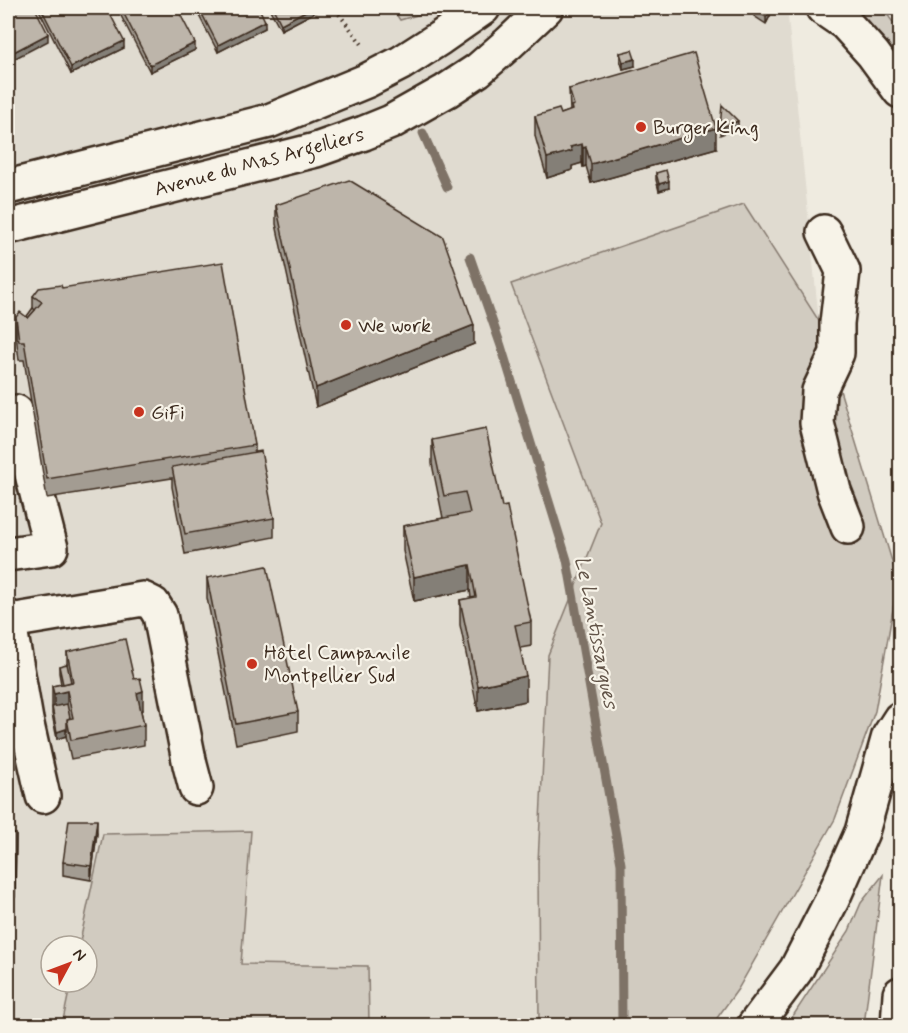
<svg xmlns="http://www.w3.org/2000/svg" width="908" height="1033" font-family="Mynerve,sans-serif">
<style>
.built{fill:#e0dbd0}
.green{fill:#d1cbc0;stroke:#867a6f;stroke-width:1.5}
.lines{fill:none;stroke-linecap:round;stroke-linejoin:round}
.stream{stroke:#7e7266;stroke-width:9}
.minor-casing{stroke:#3b2a1e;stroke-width:38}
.major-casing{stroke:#3b2a1e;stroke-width:38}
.highway-casing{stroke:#3b2a1e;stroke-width:38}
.path{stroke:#3b2a1e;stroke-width:4;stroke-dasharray:1.5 4.5;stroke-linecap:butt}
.minor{stroke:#f7f3e8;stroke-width:33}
.major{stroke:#f7f3e8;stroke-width:33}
.highway{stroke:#f7f3e8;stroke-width:33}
.wall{fill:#a39c92;stroke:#3b2a1e;stroke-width:1.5}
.shaded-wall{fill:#847f77;stroke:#3b2a1e;stroke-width:1.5}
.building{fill:#bdb5aa;stroke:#3b2a1e;stroke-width:1.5}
.poi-dot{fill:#c8321e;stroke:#f7f3e8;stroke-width:2}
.labels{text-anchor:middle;stroke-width:4.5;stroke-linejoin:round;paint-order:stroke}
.poi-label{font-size:20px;fill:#3b2a1e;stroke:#f7f3e8;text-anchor:start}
.street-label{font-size:20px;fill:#3b2a1e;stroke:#f7f3e8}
.water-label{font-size:21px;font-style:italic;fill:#625448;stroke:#f7f3e8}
</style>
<rect width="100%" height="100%" fill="#efebe0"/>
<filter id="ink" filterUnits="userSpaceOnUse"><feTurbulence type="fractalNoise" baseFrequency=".0167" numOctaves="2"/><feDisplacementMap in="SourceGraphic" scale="12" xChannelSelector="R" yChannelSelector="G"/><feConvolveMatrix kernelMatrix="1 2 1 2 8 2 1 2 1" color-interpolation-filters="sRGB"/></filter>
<g filter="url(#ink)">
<polygon class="built" points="8,8 787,8 819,321 744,204 512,284 601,523 548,655 538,863 539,1025 369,1025 368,966 241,964 250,831 103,834 79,946 51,946 51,982 71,982 62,1025 8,1025"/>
<g class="green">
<polygon points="392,8 434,8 427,12 400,20"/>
<polygon points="849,8 879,8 887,14 900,32 900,60"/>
<polygon points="744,204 819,321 898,581 875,711 835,819 738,989 712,1025 539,1025 538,863 548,655 601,523 511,284"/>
<polygon points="251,831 241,964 368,966 369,1025 62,1025 71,982 87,982 87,946 79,946 103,834"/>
<polygon points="883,875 864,1025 787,1025 849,931 861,903"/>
</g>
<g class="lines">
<g class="stream">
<polyline points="423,133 447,187"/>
<polyline points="470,257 501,346 567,560 621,864 622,1026"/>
</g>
<defs>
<g id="minor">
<polyline points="824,232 843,271 837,323 837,353 819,391 817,423 834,491 848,527"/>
<polyline points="8,414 16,412 51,548 8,554"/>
<polyline points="8,617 26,720 43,796"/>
<polyline points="9,623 22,619 143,599 153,604 160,615 190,765 196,788"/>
</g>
<g id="major">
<polyline points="823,8 845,23 873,54 900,91"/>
<polyline points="8,187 269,121 366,81 401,63 440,38 483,8"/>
<polyline points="8,227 316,150 364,133 391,122 446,91 478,70 509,43 546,8"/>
<polyline points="898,1026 900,994"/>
</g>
<polyline id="highway" points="754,1026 796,970 832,900 862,832 889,736 900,719"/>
</defs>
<use href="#minor" class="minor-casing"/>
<use href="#major" class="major-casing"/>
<use href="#highway" class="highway-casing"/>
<polyline class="path" points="339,14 364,47"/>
<use href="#minor" class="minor"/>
<use href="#major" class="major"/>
<use href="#highway" class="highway"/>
</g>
<g class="wall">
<polygon points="38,8 107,8 124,48 71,74"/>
<polygon points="117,8 177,8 195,50 150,72"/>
<polygon points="195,8 259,8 265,28 218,52"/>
<polygon points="269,8 323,8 281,30"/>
<polygon points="754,10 770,16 766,24 754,16"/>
<polygon points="620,53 635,66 623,69 620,60"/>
<polygon points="569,89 716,148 591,183 586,166 583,167 582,163 572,166 572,170 547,178 535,136 535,116 561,114 570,111"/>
<polygon points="656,173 669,188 659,191 656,180"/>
<polygon points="276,205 474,344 316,407 276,224"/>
<polygon points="62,288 255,445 255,452 274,518 274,537 185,554 172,487 172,478 47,498 24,360 19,360 16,336 16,317 27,317 33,308 33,296"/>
<polygon points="432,440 502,507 531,622 531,646 520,648 526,701 478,711 460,625 460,600 471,598 470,590 414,601 403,551 403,526 443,518 432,464"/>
<polygon points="207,578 298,712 298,731 236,744 207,598"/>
<polygon points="67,652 134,679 143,710 141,711 144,725 144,745 71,759 66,736 57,739 52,714 52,686 61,684 59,673 59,666 67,664"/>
<polygon points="97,833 91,880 63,875 63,862"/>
<polygon points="8,834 16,834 15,897 8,897"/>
</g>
<g class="shaded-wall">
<polygon points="311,8 323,8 281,30 281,24"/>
<polygon points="770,9 770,16 766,24 766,17"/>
<polygon points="265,21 265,28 218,52 218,45"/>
<polygon points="48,34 48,41 8,62 8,55"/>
<polygon points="124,41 124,48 71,74 71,67"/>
<polygon points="195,43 195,50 150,72 150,65"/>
<polygon points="635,59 635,66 623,69 623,62"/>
<polygon points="738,121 738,128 720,135 720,128"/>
<polygon points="716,128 716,148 591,183 591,164"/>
<polygon points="582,144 582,163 572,166 572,170 547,178 547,158 570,147"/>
<polygon points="586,147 586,166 583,167 583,148"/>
<polygon points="669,181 669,188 659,191 659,184"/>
<polygon points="474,325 474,344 316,407 316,388"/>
<polygon points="470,565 470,590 414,601 414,577"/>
<polygon points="526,676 526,701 478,711 478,686"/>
<polygon points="67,691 67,711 54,713 54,694"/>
<polygon points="143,691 143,710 137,712 137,693"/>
<polygon points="66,729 66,736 57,739 57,732"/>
<polygon points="97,820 97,833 91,880 91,866"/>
</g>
<g class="building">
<polygon points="8,8 35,8 48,34 8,55"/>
<polygon points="41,8 107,8 124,41 71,67"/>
<polygon points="121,8 177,8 195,43 150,65"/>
<polygon points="199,8 259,8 265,21 218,45"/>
<polygon points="273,8 311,8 281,24"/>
<polygon points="755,8 766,8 770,9 766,17 754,10"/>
<polygon points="632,50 635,59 623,62 620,53"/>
<polygon points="694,53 716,128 591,164 586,147 583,148 582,144 570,147 572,151 547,158 535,116 559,109 561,114 572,110 571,106 574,105 569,89"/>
<polygon points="722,105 738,121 720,128"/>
<polygon points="666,170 669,181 659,184 656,173"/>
<polygon points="349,180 443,237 474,325 316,388 276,205"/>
<polygon points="223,262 255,445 47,479 24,341 19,341 16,317 20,312 28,318 42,302 33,296 39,288 61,285 62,288"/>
<polygon points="33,308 35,310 28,318 27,316"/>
<polygon points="486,429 502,507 507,506 531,622 515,625 526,676 478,686 460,600 476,597 470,565 414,577 403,526 470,513 465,492 444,496 432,440"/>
<polygon points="261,451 274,518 185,534 172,467"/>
<polygon points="267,566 298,712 236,724 207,578"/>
<polygon points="125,639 134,679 140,678 143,691 137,693 144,725 71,740 67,719 73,718 67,691 54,694 52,686 73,682 67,652"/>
<polygon points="67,664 71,682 63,684 59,666"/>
<polygon points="67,704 70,718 67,719 67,732 66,729 57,732 52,707"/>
<polygon points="69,820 97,820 91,866 63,862"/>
<polygon points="8,834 16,834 15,884 8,884"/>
</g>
</g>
<g class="poi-dot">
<circle cx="641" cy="127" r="6"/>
<circle cx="346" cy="325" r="6"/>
<circle cx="139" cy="412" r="6"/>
<circle cx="252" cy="664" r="6"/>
</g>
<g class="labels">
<g class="poi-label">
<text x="653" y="134">Burger King</text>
<text x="358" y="332">We work</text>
<text x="151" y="419">GiFi</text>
<text x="264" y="659">Hôtel Campanile<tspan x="264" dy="23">Montpellier Sud</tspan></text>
</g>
<g class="street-label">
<text transform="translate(259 161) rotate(-15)" y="7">Avenue du Mas Argelliers</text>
</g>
<g class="water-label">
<text transform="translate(597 632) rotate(79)" y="7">Le Lantissargues</text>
</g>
</g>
<rect width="908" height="1033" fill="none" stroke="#f7f3e8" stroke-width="30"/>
<rect x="15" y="15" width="878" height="1003" fill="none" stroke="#3b2a1e" stroke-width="2" filter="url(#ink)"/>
<g transform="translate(69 964) rotate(49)"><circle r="28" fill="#f7f3e8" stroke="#aca397" stroke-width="1.5"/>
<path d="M0-4.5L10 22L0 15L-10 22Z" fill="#c8321e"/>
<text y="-9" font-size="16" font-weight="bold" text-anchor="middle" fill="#3b2a1e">N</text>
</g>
</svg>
